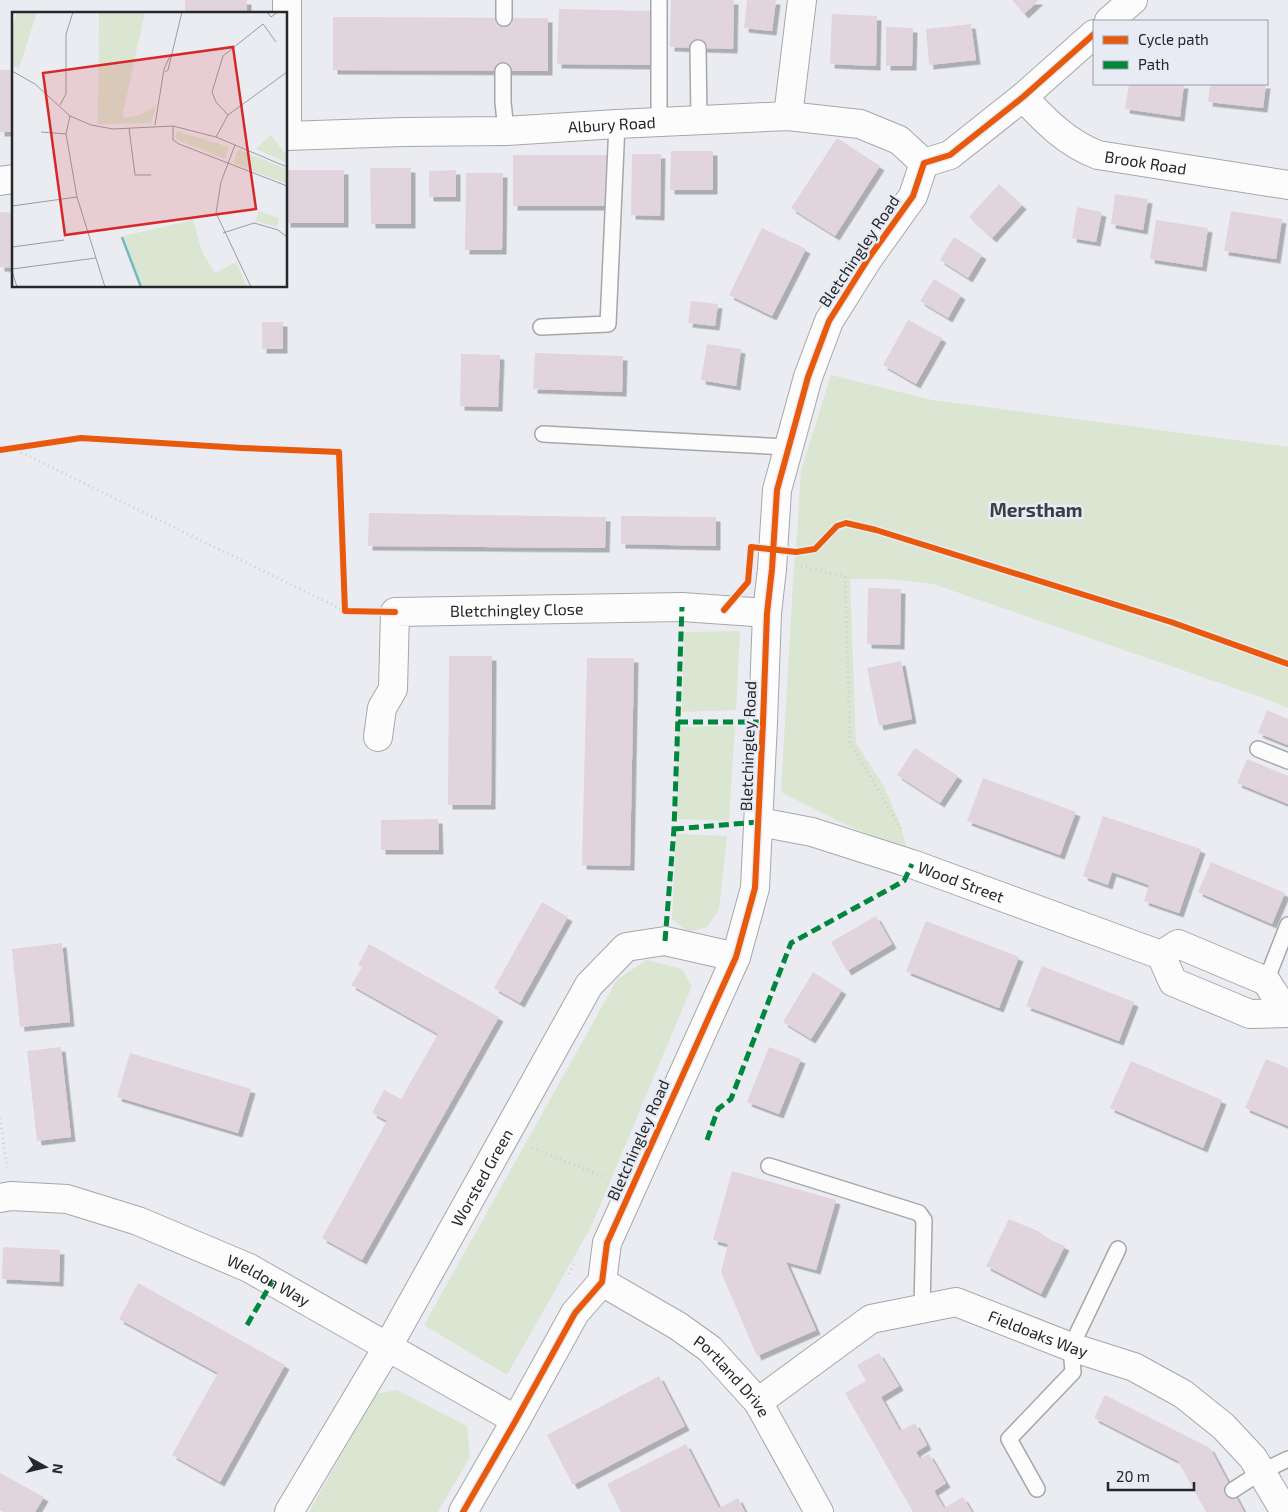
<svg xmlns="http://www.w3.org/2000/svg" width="1288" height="1512" font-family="'Exo 2',sans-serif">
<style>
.green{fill:#dae5d2}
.building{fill:#e2d4dd;filter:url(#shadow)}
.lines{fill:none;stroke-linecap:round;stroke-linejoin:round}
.service-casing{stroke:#a6a7aa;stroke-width:18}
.minor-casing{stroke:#a6a7aa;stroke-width:30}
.tertiary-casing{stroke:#a6a7aa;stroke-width:30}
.path{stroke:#cdcdd0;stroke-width:3;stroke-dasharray:1 4;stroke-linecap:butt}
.service{stroke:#fcfcfd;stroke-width:15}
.minor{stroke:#fcfcfd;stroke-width:28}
.tertiary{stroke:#fcfcfd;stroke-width:28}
.quiet{stroke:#00873e;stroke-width:5;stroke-dasharray:10 5;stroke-linecap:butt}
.cycleway-casing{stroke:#e8ebf4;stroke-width:9}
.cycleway{stroke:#e8590c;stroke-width:6}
.labels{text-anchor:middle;stroke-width:5;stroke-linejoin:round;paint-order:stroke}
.street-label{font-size:16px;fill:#26272b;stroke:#e8ebf4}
.quarter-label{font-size:19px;font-weight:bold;fill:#3b3e45;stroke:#e8ebf4}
.inset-river{fill:none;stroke:#73bac0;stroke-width:2.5}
.inset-road{fill:none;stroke:#9c9da2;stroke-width:1}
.view{fill:#d62828;fill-opacity:0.15;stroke:#d62828;stroke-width:2.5}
.inset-edge{fill:none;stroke:#26272b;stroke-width:2.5}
</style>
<defs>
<filter id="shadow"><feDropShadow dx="4.5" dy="4.5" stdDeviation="0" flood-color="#0004"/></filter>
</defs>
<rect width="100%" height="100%" fill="#ebecf1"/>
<g class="green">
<polygon points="831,375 932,400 1288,447 1288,708 1269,700 933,584 888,579 850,579 856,743 885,788 901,827 907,849 848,826 781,792 794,566 796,552 801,471"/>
<polygon points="740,631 736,710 682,712 684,632"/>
<polygon points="735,726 729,821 677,819 677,727"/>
<polygon points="676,834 727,836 719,910 707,927 688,932 672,919"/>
<polygon points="646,960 682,969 692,986 591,1227 507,1375 424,1325 617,980"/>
<polygon points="397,1390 467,1426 470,1457 438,1512 309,1512 376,1394"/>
</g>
<g class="building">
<rect x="185" y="0" width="62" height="14"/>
<polygon points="671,0 734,0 733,49 670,47"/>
<polygon points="747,0 776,0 772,31 744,28"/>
<polygon points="1012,0 1039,0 1024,14"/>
<polygon points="559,9 651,11 650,65 557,64"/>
<polygon points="832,14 877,16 876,66 830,64"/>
<polygon points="333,17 548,18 548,71 333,70"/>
<polygon points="971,24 976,60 929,65 926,29"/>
<polygon points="886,27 913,28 912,66 886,66"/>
<rect x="0" y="70" width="14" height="62"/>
<polygon points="1129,84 1184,84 1180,117 1125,109"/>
<polygon points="1210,84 1266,84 1263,108 1208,102"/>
<polygon points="837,138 880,166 835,236 791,208"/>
<polygon points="671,151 713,151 713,190 670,190"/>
<polygon points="632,154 661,154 660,216 631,215"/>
<rect x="513" y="155" width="94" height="51"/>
<polygon points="370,168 411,168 411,224 371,224"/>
<rect x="286" y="170" width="58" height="53"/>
<polygon points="456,170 456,197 429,197 429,171"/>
<polygon points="466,173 503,173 502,250 465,250"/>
<polygon points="999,184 1022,205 992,238 969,217"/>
<polygon points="1115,194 1148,199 1143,230 1111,224"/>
<polygon points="1077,207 1102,212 1096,242 1072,238"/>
<polygon points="1231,211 1282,219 1276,259 1224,251"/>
<polygon points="0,212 14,213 14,268 0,267"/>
<polygon points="1156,220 1208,228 1202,267 1150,259"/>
<polygon points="762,228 806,249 772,316 729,295"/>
<polygon points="954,237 982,255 968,278 940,260"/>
<polygon points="934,279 961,295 948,318 920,301"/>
<polygon points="691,301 718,304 715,326 688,323"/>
<polygon points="908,320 942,338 916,384 883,365"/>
<rect x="262" y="322" width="21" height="27"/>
<polygon points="707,344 741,349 736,386 701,380"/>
<polygon points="535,353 623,356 622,392 533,389"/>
<polygon points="461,354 500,355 498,407 460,406"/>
<polygon points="369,513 606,517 605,548 368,546"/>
<polygon points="621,516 716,517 716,546 621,544"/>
<polygon points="868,588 901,589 900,645 867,644"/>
<polygon points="449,656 492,656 491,805 448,805"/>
<polygon points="587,658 634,658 630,866 582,865"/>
<polygon points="901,661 912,719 879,726 867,668"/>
<polygon points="1267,710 1288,719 1288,745 1258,733"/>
<polygon points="915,748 958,776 940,803 897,775"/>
<polygon points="1247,759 1288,776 1288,804 1237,783"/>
<polygon points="983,778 1076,812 1060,855 967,821"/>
<polygon points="1103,816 1201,849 1179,913 1144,901 1149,885 1112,872 1108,885 1083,876"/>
<polygon points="438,819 439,850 381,850 381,820"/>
<polygon points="1211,862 1285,893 1272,924 1198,892"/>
<polygon points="542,902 568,917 520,1003 494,988"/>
<polygon points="876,916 892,944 847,971 831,942"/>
<polygon points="926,921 1019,957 999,1008 906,971"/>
<polygon points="62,943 70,1022 20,1027 12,949"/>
<polygon points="369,944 499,1017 362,1260 322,1238 387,1121 372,1113 384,1090 401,1099 438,1034 351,985 362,967 358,965"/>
<polygon points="1042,966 1134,1002 1119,1041 1026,1006"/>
<polygon points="813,972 842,990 811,1039 783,1022"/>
<polygon points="61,1047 71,1137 37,1141 27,1051"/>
<polygon points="769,1047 801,1059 779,1114 747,1102"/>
<polygon points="130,1053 251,1089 238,1133 117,1097"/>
<polygon points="1266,1059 1288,1068 1288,1126 1245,1108"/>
<polygon points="1131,1061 1222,1100 1203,1148 1110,1108"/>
<polygon points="732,1171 836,1200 816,1270 786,1262 816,1330 757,1356 721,1272 728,1244 713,1240"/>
<polygon points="1009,1219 1038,1231 1049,1239 1065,1246 1041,1294 986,1266"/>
<polygon points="3,1247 60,1250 59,1282 2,1279"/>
<polygon points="138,1283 285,1365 220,1482 172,1455 218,1373 119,1319"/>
<polygon points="879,1353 899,1386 881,1397 900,1431 915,1423 927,1445 916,1452 920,1459 929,1454 946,1483 934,1491 944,1508 963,1497 972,1512 913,1512 845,1393 866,1381 857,1365"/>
<polygon points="659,1376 685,1426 573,1485 547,1435"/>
<polygon points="1105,1395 1210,1448 1244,1512 1206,1512 1178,1461 1094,1418"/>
<polygon points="686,1444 719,1508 738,1498 745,1512 621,1512 607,1484"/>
<polygon points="0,1473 44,1497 35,1512 3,1512 0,1510"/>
</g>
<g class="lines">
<defs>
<g id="service">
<polyline points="659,0 659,122"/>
<polyline points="504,18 504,0"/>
<polyline points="698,48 699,121"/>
<polyline points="503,71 503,102 506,131"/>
<polyline points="541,327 608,324 617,124"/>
<polyline points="543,434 787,447"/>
<polyline points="1258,749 1288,761"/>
<polyline points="1266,981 1288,925"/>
<polyline points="769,1166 919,1213 924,1220 922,1309"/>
<polyline points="1037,1489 1009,1439 1073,1372 1071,1347 1118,1249"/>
<polyline points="1233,1490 1261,1472 1288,1459"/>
</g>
<g id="minor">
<path id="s1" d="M1023 97C1045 121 1068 144 1098 155L1288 185"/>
<polyline points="788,116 802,0"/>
<path id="s2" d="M286 136 403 132 506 131 617 124 788 116 860 124 899 140 924 163"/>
<polyline points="287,136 287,0"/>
<polyline points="0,181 14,179"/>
<path id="s3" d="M378 737 382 708 393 689 395 612 682 607 767 613"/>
<path id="s4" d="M759 822 812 832 912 864 1161 955 1173 982 1250 1014 1288 1013"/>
<polyline points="1161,955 1178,944 1266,981 1286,1012"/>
<path id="s5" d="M0 1198 11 1196 67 1199 138 1221 249 1268 516 1420"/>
<path id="s6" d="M602 1282 678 1326 710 1349 758 1402 819 1512"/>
<path id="s7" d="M758 1402 871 1319 956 1302 1071 1347 1134 1367 1183 1394 1223 1426 1253 1458 1285 1512"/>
<path id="s8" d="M289 1512 387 1348 589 985 626 947 665 941 736 957"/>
</g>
<g id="tertiary">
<polyline points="1109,21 1133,0"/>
<polyline points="463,1512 516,1420 575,1313 602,1282 607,1243 736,957 755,888 763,722 767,613 772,569 777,490 808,377 829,321 868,259 913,196 924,163 950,155 1023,97 1094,34"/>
</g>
</defs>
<use href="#service" class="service-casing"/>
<use href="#minor" class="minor-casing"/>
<use href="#tertiary" class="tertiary-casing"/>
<g class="path">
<polyline points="12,448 345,611"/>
<polyline points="801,566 845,577 850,742 902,831"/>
<polyline points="0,1118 7,1168"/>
<polyline points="532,1148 605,1177"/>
<polyline points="569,1274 575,1261"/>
</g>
<use href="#service" class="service"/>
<use href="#minor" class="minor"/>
<use href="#tertiary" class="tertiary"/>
<g class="quiet">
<polyline points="678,722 763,722"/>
<polyline points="674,829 759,822"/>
<polyline points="665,941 674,829 682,607"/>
<polyline points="707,1140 718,1109 731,1099 791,943 904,881 912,864"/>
<polyline points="247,1325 272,1282"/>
</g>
<defs>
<g id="cycleway">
<polyline points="0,450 81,438 242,448 339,452 345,611 395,612"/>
<polyline points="724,610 748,582 751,547 796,552 815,549 837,526 846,523 876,530 1171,622 1288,664"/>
<polyline points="463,1512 516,1420 575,1313 602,1282 607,1243 736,957 755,888 763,722 767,613 772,569 777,490 808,377 829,321 868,259 913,196 924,163 950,155 1023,97 1094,34"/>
</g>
</defs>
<use href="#cycleway" class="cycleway-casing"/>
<use href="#cycleway" class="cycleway"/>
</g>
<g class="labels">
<g class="street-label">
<text dy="6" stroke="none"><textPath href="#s2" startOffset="326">Albury Road</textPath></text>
<text dy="6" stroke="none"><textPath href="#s1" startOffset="144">Brook Road</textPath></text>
<text transform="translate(859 251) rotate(-56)" y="6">Bletchingley Road</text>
<text dy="6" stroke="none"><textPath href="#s3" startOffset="250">Bletchingley Close</textPath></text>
<text transform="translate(748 746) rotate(-88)" y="6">Bletchingley Road</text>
<text dy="6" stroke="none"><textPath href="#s4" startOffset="211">Wood Street</textPath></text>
<text transform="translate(638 1140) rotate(-66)" y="6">Bletchingley Road</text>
<text dy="6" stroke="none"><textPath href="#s8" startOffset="386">Worsted Green</textPath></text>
<text dy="6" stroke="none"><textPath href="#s5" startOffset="285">Weldon Way</textPath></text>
<text dy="6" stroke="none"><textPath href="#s7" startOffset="315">Fieldoaks Way</textPath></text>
<text dy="6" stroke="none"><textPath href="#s6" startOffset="162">Portland Drive</textPath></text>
</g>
<g class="quarter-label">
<text x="1036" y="517">Merstham</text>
</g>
</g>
<g transform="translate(12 12)">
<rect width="275" height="275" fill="#ebecf1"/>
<path d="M5 0H25L7 56 0 53V17ZM87 0H133L111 101 112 106 128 103 144 94 139 111 86 112ZM165 119 217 135 213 147 166 128 163 125ZM259 123 275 144V151L244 137ZM228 138 275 157V172L222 151 225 139ZM247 199 267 206 265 215 243 209ZM181 208 190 240 203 261 224 250 235 275H129L112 224Z" fill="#dae5d2"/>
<path class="inset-river" d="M110 225 129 275"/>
<path class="inset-road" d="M255 0 259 5 266 0M0 59 23 72 58 104 79 113 101 117 161 114 204 125 275 155M153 60 156 58 170 0M48 93 54 82V22L61 0M216 103 204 90 200 80 211 44 251 12 264 30M58 104 54 122 65 185 93 275M143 113 152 57 158 44M161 114V128L167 132 275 174M117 116 123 163H139M29 120 54 122M204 125 216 103 275 60M223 133 209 170 204 201 239 275M0 194 65 185M211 221 242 211 266 218 275 225M0 235 52 228M0 257 84 246M0 259 5 275"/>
<path class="view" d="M221 35 244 197 53 223 31 61Z"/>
<rect width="275" height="275" class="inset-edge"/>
</g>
<rect x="1093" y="20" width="175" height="65" fill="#e8ebf4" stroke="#9a9da4"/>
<rect x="1103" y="36" width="25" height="8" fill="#e8590c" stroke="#9a9da4"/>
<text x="1138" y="45" font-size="15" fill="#26272b">Cycle path</text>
<rect x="1103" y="61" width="25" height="8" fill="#00873e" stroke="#9a9da4"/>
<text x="1138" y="70" font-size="15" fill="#26272b">Path</text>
<g transform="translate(45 1467) rotate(98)" stroke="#e8ebf4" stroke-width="4" paint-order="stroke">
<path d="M0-4L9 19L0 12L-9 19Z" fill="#26272b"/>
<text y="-8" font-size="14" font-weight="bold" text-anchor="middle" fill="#26272b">N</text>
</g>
<path d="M1108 1482v8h86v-8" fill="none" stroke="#26272b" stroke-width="2.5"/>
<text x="1116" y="1482" font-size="15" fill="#26272b" stroke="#e8ebf4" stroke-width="4" paint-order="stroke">20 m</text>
</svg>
